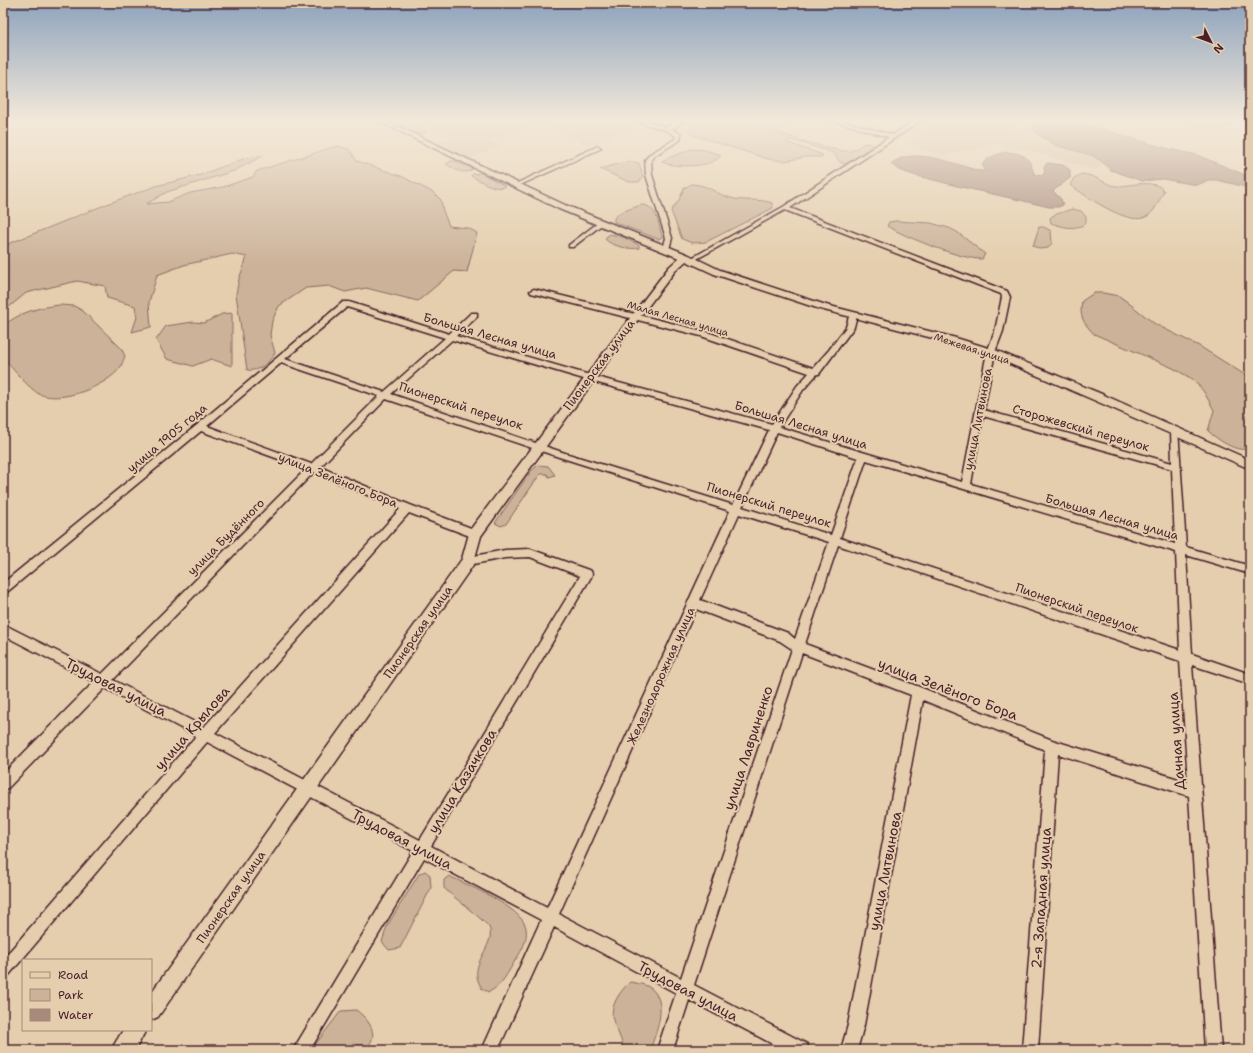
<svg xmlns="http://www.w3.org/2000/svg" width="1253" height="1053" font-family="'Shantell Sans',sans-serif">
<style>
.built{fill:#d7bfa2}
.green{fill:#cbb298;stroke:#8a6862}
.water{fill:#a88a7a;stroke:#825f5a}
.lines{fill:none;stroke-linecap:round;stroke-linejoin:round}
.minor-casing{stroke:#4a1f2b;stroke-width:3}
.tertiary-casing{stroke:#4a1f2b;stroke-width:3}
.minor{fill:#e4cead;fill-rule:evenodd}
.tertiary{fill:#e4cead;fill-rule:evenodd}
.labels{text-anchor:middle;stroke-width:4;stroke-linejoin:round;paint-order:stroke}
.far-street-label{font-size:10px;fill:#4a1f2b;stroke:#e4cead}
.street-label{font-size:12px;fill:#4a1f2b;stroke:#e4cead}
.near-street-label{font-size:14px;fill:#4a1f2b;stroke:#e4cead}
</style>
<rect width="100%" height="100%" fill="#e4cead"/>
<filter id="ink" filterUnits="userSpaceOnUse"><feTurbulence type="fractalNoise" baseFrequency=".025" numOctaves="2"/><feDisplacementMap in="SourceGraphic" scale="8" xChannelSelector="R" yChannelSelector="G"/><feConvolveMatrix kernelMatrix="1 2 1 2 8 2 1 2 1" color-interpolation-filters="sRGB"/></filter>
<g filter="url(#ink)">
<g class="built">
<polygon points="416,120 649,120 591,146 577,140 558,128 530,126 491,141 501,146 469,158 436,143 453,137"/>
<polygon points="942,120 1023,120 1011,130 1053,146 1055,145 1091,155 1103,163 1096,170 1036,153 1037,152 994,145 943,155 907,144"/>
</g>
<g class="green">
<path d="M396 120H407L414 127 427 131 424 134C414 134 401 128 396 120Z"/>
<path d="M693 120H796L775 132C788 136 841 154 851 151 859 149 864 138 873 146L846 164 841 163 835 155 831 152 792 140H788L786 142 791 144 823 155 821 157H806L785 161 768 159 696 136 690 132 691 124Z"/>
<polygon points="1185,120 1225,120 1232,125 1219,129 1198,125"/>
<path d="M337 146 349 149 357 161 401 176 434 193 441 200 443 211 449 226 468 228 477 233 467 272 454 271 418 301 366 288 345 292 329 286 306 288 279 306 272 321 270 335 275 353C269 363 259 372 247 370L236 294 239 279 247 257 232 254 184 265 157 275 149 302 151 327 132 332 137 317 135 306 107 298 105 286 77 281 26 293 3 312V246L112 202 156 186 200 175 243 159 264 155 234 171 167 192 146 204 168 202 190 193 223 187 253 177 257 171Z"/>
<path d="M692 149 705 150 721 155C714 168 675 168 662 162L663 160Z"/>
<path d="M451 161H455L473 169C464 176 454 169 446 164Z"/>
<polygon points="629,161 639,163 643,177 639,182 629,182 600,169"/>
<path d="M481 173 504 185 505 186C496 192 480 180 471 176L473 174Z"/>
<path d="M1082 174C1086 175 1090 175 1094 177 1103 180 1109 187 1120 186 1132 185 1156 179 1164 191 1160 199 1156 209 1149 215 1132 230 1085 195 1070 185L1074 178Z"/>
<path d="M692 184C710 185 715 194 731 198 744 202 758 198 772 203L773 208 706 242 692 243 682 239 671 211 679 200 684 188Z"/>
<path d="M641 205C657 205 658 223 662 236L661 238 658 239 614 222V218L621 212Z"/>
<path d="M1072 209 1081 211 1086 217V223C1075 231 1063 227 1051 223L1050 218 1054 215Z"/>
<path d="M895 221 931 223 949 228 957 232 985 254 982 259C963 260 905 237 887 226L889 222Z"/>
<polygon points="1039,227 1044,227 1051,231 1052,243 1048,248 1040,249 1033,246"/>
<path d="M610 234 623 237 639 245V248C630 250 611 246 605 239L607 236Z"/>
<path d="M1094 293H1103L1119 296 1126 301 1155 324 1199 346 1250 378V448C1237 454 1217 439 1208 431L1214 410 1204 392 1194 380 1173 368 1094 334C1083 322 1079 317 1082 301Z"/>
<path d="M60 305 74 306 83 311 121 348 125 356C123 360 122 365 120 368 106 386 62 404 39 394 31 390 7 364 3 356 1 351 3 333 3 326 20 312 39 307 60 305Z"/>
<polygon points="232,313 232,366 211,359 193,366 167,359 156,340 166,326 193,322 204,323 222,314"/>
<polygon points="538,465 548,466 555,475 549,477 547,474 540,474 506,524 501,526 495,523 531,471"/>
<polygon points="425,871 430,875 431,888 400,948 389,950 382,942 387,926 419,874"/>
<path d="M449 876C467 885 522 907 526 928 528 939 522 951 516 959 508 972 503 985 489 992L482 989C480 985 478 981 477 977 474 959 496 943 489 927 486 922 452 896 444 888V880Z"/>
<path d="M630 982C636 983 644 984 649 987 670 1001 656 1032 650 1050H623C623 1040 616 1030 613 1020 609 1007 620 991 630 982Z"/>
<path d="M356 1010C367 1018 379 1032 369 1045H357L348 1050H311L341 1011Z"/>
</g>
<g class="water">
<polygon points="1039,120 1069,120 1169,149 1197,155 1250,177 1250,188 1217,180 1209,180 1197,185 1163,179 1142,181 1111,170 1101,161 1091,155 1055,145 1041,137 1032,129"/>
<path d="M1007 152C1026 154 1029 157 1034 174L1042 176 1045 172 1044 167 1047 163 1063 165 1070 170V178L1053 191 1061 199 1063 205 1058 207H1049C1010 197 969 190 930 179 917 176 901 173 891 164 912 145 956 165 980 171H985L982 164C990 157 996 154 1007 152Z"/>
</g>
<g class="lines">
<defs>
<g id="minor">
<polygon points="678,120 685,120 672,129 681,134 680,140 654,156 651,160 652,175 672,238 669,249 666,251 663,249 666,238 646,175 645,160 650,154 675,139 676,136 666,130 641,123 644,121 667,127"/>
<path d="M831 120H840L893 135 915 120H922L790 208 1007 291 1010 297 1003 331 995 352 984 410 1172 463 1171 431 1172 429H1178L1186 547 1250 566V574L1186 555 1192 654 1250 674V684L1192 665 1221 1050H1205L1189 796 1058 754 1038 1050H1022L1045 750 923 700 864 1025 857 1050H841L848 1025 911 695 802 653 694 985 807 1044 809 1050H784L689 1000 673 1050H657L676 993 554 927 498 1050H482L541 920 424 858 310 1050H293L413 851 207 742 8 976 3 979V959L196 736 105 688 8 788 3 790V774L94 682 3 635V624L102 674 306 469 201 431 7 592 3 593V583L197 425 343 302H349L449 334 471 313H477V317L456 336 593 376 772 424 797 386 809 373 701 336 531 293 530 291 534 289 707 332 813 368 829 350 846 327 850 313H856L857 315 854 327 819 374H817L803 390 779 427 962 482 987 352 995 331 1002 297 1001 294 785 210 693 261 688 260 783 207 889 137ZM347 307 445 338 384 392 285 359ZM452 340 587 380 769 430 733 505 565 453 391 394ZM281 363 379 396 311 464 207 426ZM386 399 559 457 730 511 547 908 431 846 591 577 592 574 591 571 530 549 505 550 464 558 463 561 464 564 468 565 505 558 530 557 580 576 420 840 215 733 409 513 475 538 479 537 480 534 479 531 410 505 320 467ZM983 416 1172 469 1175 544 971 484ZM777 432 858 458 831 535 742 507ZM866 460 1176 552 1180 650 840 538ZM314 472 400 509 204 727 113 680ZM739 514 829 542 795 639 788 633 700 600ZM838 545 1180 661 1188 782 1052 740 922 688 805 644ZM696 609 780 641 792 649 681 978 559 914Z"/>
<polygon points="598,146 601,148 600,149 518,186 513,185"/>
<polygon points="599,222 604,223 573,247 569,247 569,245"/>
</g>
<g id="tertiary">
<polygon points="376,120 384,120 565,205 689,255 720,270 826,305 956,338 995,350 1104,395 1250,460 1250,469 1096,401 987,354 948,342 820,309 714,274 686,261 675,271 639,318 481,536 473,565 158,1017 151,1020 151,993 462,559 470,530 633,314 669,267 679,258 559,209"/>
<polygon points="123,1030 146,1030 135,1050 111,1050"/>
</g>
</defs>
<use href="#minor" class="minor-casing"/>
<use href="#tertiary" class="tertiary-casing"/>
<use href="#minor" class="minor"/>
<use href="#tertiary" class="tertiary"/>
</g>
</g>
<linearGradient id="sky" x2="0" y2="1"><stop stop-color="#8ea3bc"/><stop offset="0.45" stop-color="#f3e9da"/><stop offset="1" stop-color="#f3e9da" stop-opacity="0"/></linearGradient>
<rect width="1253" height="267" fill="url(#sky)"/>
<g class="labels">
<g class="far-street-label">
<text transform="translate(678 318) rotate(16)" y="4">Малая Лесная улица</text>
<text transform="translate(972 348) rotate(18)" y="4">Межевая улица</text>
</g>
<g class="street-label">
<text transform="translate(490 336) rotate(16)" y="4">Большая Лесная улица</text>
<text transform="translate(599 365) rotate(-53)" y="4">Пионерская улица</text>
<text transform="translate(461 406) rotate(18)" y="4">Пионерский переулок</text>
<text transform="translate(978 419) rotate(-79)" y="4">улица Литвинова</text>
<text transform="translate(801 425) rotate(17)" y="4">Большая Лесная улица</text>
<text transform="translate(1081 428) rotate(16)" y="4">Сторожевский переулок</text>
<text transform="translate(167 438) rotate(-40)" y="4">улица 1905 года</text>
<text transform="translate(338 480) rotate(22)" y="4">улица Зелёного Бора</text>
<text transform="translate(769 505) rotate(17)" y="4">Пионерский переулок</text>
<text transform="translate(1112 517) rotate(16)" y="4">Большая Лесная улица</text>
<text transform="translate(226 537) rotate(-45)" y="4">улица Будённого</text>
<text transform="translate(1077 608) rotate(19)" y="4">Пионерский переулок</text>
<text transform="translate(418 632) rotate(-55)" y="4">Пионерская улица</text>
<text transform="translate(661 676) rotate(-66)" y="4">Железнодорожная улица</text>
<text transform="translate(231 897) rotate(-55)" y="4">Пионерская улица</text>
</g>
<g class="near-street-label">
<text transform="translate(116 687) rotate(27)" y="5">Трудовая улица</text>
<text transform="translate(948 689) rotate(21)" y="5">улица Зелёного Бора</text>
<text transform="translate(192 728) rotate(-49)" y="5">улица Крылова</text>
<text transform="translate(1176 741) rotate(-94)" y="5">Дачная улица</text>
<text transform="translate(748 748) rotate(-72)" y="5">улица Лавриненко</text>
<text transform="translate(462 781) rotate(-59)" y="5">улица Казачкова</text>
<text transform="translate(402 839) rotate(28)" y="5">Трудовая улица</text>
<text transform="translate(885 871) rotate(-79)" y="5">улица Литвинова</text>
<text transform="translate(1041 898) rotate(-86)" y="5">2-я Западная улица</text>
<text transform="translate(688 991) rotate(28)" y="5">Трудовая улица</text>
</g>
</g>
<rect width="1253" height="1053" fill="none" stroke="#e4cead" stroke-width="16"/>
<rect x="8" y="8" width="1237" height="1037" fill="none" stroke="#4a1f2b" stroke-width="1.5" filter="url(#ink)"/>
<rect x="22" y="959" width="130" height="72" fill="#e4cead" stroke="#a68879"/>
<rect x="30" y="972" width="20" height="6" fill="#e4cead" stroke="#a68879"/>
<text x="58" y="979" font-size="12" fill="#4a1f2b">Road</text>
<rect x="30" y="989" width="20" height="12" fill="#cbb298" stroke="#a68879"/>
<text x="58" y="999" font-size="12" fill="#4a1f2b">Park</text>
<rect x="30" y="1009" width="20" height="12" fill="#a88a7a" stroke="#a68879"/>
<text x="58" y="1019" font-size="12" fill="#4a1f2b">Water</text>
<g transform="translate(1211 42) rotate(132)" stroke="#e4cead" stroke-width="3" paint-order="stroke">
<path d="M0-3L7 15L0 10L-7 15Z" fill="#4a1f2b"/>
<text y="-6" font-size="11" font-weight="bold" text-anchor="middle" fill="#4a1f2b">N</text>
</g>
</svg>
